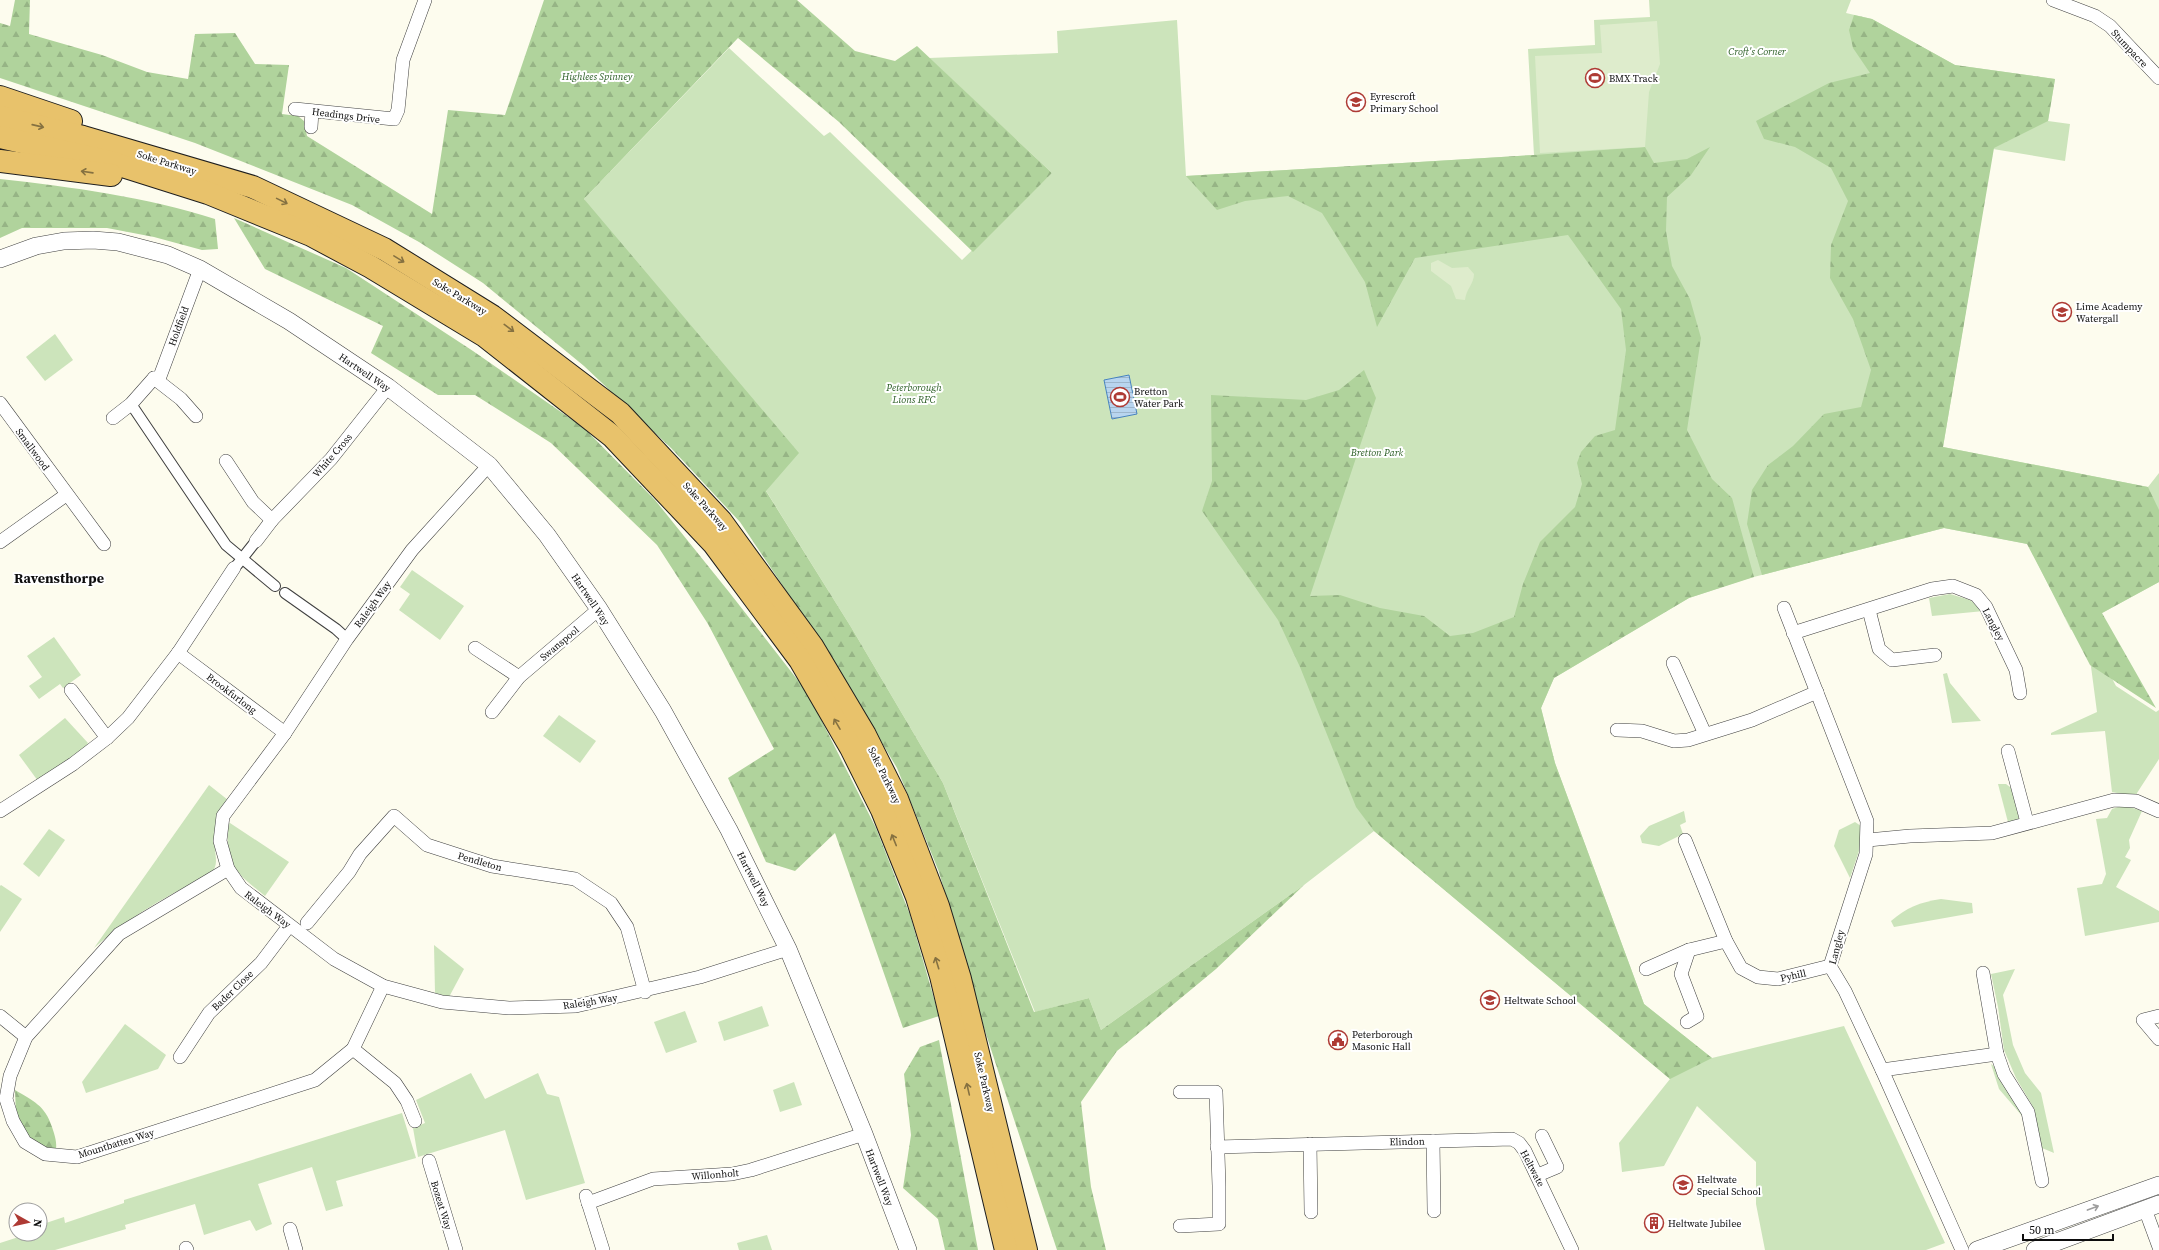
<svg xmlns="http://www.w3.org/2000/svg" width="2159" height="1250" font-family="'Source Serif 4',serif">
<style>
.grass{fill:#cce4bb}
.forest{fill:url(#forest-firs)}
.pitch{fill:#deeccc}
.water{fill:url(#water-rules);stroke:#4783bf}
.lines{fill:none;stroke-linecap:round;stroke-linejoin:round}
.pedestrian-casing{stroke:#404040;stroke-width:12}
.minor-casing{stroke:#404040;stroke-width:14}
.tertiary-casing{stroke:#404040;stroke-width:18}
.trunk-casing{stroke:#1e1e1e;stroke-width:24}
.pedestrian{stroke:#fff;stroke-width:10}
.minor{stroke:#fff;stroke-width:13}
.tertiary{stroke:#fff;stroke-width:17}
.trunk{stroke:#e8c26b;stroke-width:22}
.oneway{stroke:#857141}
.oneway2{stroke:#9e9e9e}
.labels{text-anchor:middle;stroke-width:4;stroke-linejoin:round;paint-order:stroke}
.street-label{font-size:10px;fill:#0d0d0d;stroke:#fff}
.park-label{font-size:10px;font-style:italic;fill:#2a5d24;stroke:#fff}
.poi-label{font-size:10px;fill:#0d0d0d;stroke:#fff;text-anchor:start}
.district-label{font-size:14px;font-weight:bold;fill:#0d0d0d;stroke:#fff}
</style>
<defs>
<pattern id="forest-firs" width="22" height="20" patternUnits="userSpaceOnUse"><rect width="22" height="20" fill="#b0d39c"/><path d="M5 1l3.5 6h-7zM16 11l3.5 6h-7z" fill="#96b485"/></pattern>
<pattern id="water-rules" width="6" height="5" patternUnits="userSpaceOnUse"><rect width="6" height="5" fill="#b8d5ef"/><path d="M0 2.5h6" fill="none" stroke="#9db6cc"/></pattern>
</defs>
<rect width="100%" height="100%" fill="#fdfcee"/>
<g class="grass">
<polygon points="1649,0 1851,0 1846,13 1872,19 1955,65 2055,79 2048,121 2070,124 2065,161 1993,149 1943,447 2148,487 2159,473 2159,582 2071,630 2028,544 1944,528 1746,579 1689,598 1554,678 1541,708 1555,763 1644,1004 1712,1058 1844,1026 1945,1243 1926,1250 1765,1250 1756,1204 1756,1162 1697,1106 1664,1166 1622,1172 1619,1143 1670,1079 1374,831 1304,885 1101,1030 1089,998 1035,1012 943,783 851,627 584,199 729,48 824,136 830,132 962,260 1052,173 929,58 1058,53 1057,31 1177,20 1186,176 1534,155 1528,49 1595,45 1594,20 1650,17"/>
<polygon points="55,334 73,360 45,381 26,357"/>
<polygon points="412,570 464,606 440,640 399,610 410,594 400,587"/>
<polygon points="1950,594 1970,600 1984,611 1932,616 1929,598"/>
<polygon points="54,637 81,675 63,688 60,684 39,699 29,686 42,677 27,656"/>
<polygon points="2100,656 2116,686 2156,712 2159,710 2159,759 2137,793 2137,797 2112,792 2105,731 2051,735 2051,733 2097,712 2090,659"/>
<polygon points="1947,673 1950,683 1981,721 1952,723 1943,674"/>
<polygon points="559,715 596,741 580,763 543,736"/>
<polygon points="65,718 88,743 81,754 38,781 19,755"/>
<polygon points="1998,784 2006,784 2014,790 2019,818 2016,823 2009,826"/>
<path d="M209 785 228 800C224 813 217 829 215 843 214 856 220 863 211 874 166 896 132 915 94 948Z"/>
<polygon points="2124,805 2142,811 2129,840 2130,848 2125,857 2131,860 2116,887 2159,911 2159,922 2085,936 2077,888 2102,884 2106,874 2096,819 2107,818 2112,809"/>
<polygon points="1684,811 1686,822 1680,825 1683,834 1659,846 1642,843 1640,836 1649,826"/>
<polygon points="1855,822 1861,826 1862,836 1859,851 1850,878 1834,846 1839,830"/>
<path d="M230 823 289 862 265 896C234 871 226 865 228 824Z"/>
<polygon points="49,829 65,840 39,877 23,864"/>
<polygon points="1,885 22,899 0,932 0,886"/>
<path d="M1941 899 1972 903 1973 913 1894 927 1891 921C1906 908 1920 902 1941 899Z"/>
<polygon points="434,945 464,969 449,997 435,993"/>
<polygon points="2015,969 2003,995 2013,1045 2025,1073 2041,1093 2054,1153 2042,1148 2032,1105 2016,1078 2004,1050 1998,1007 1991,974"/>
<polygon points="762,1006 769,1026 724,1041 718,1022"/>
<polygon points="685,1011 697,1042 666,1053 654,1022"/>
<polygon points="125,1024 166,1055 158,1069 86,1093 82,1082"/>
<polygon points="1991,1064 1995,1067 2017,1099 2023,1117 1999,1089"/>
<polygon points="471,1073 485,1099 538,1073 547,1094 559,1097 585,1183 526,1200 505,1130 418,1157 413,1128 425,1123 416,1100"/>
<polygon points="794,1082 802,1105 780,1112 773,1090"/>
<polygon points="402,1113 416,1158 336,1181 343,1206 326,1211 312,1167 258,1184 272,1224 256,1231 250,1220 204,1235 195,1204 125,1225 126,1229 55,1250 0,1250 0,1243 28,1234 40,1234 40,1225 64,1217 65,1223 124,1203 124,1200"/>
<polygon points="767,1235 772,1250 739,1250 737,1243"/>
</g>
<g class="forest">
<polygon points="15,0 30,0 29,34 102,55 147,72 188,79 195,34 235,33 255,64 289,65 282,114 298,116 304,121 307,136 432,214 448,110 505,115 544,0 797,0 855,51 895,61 917,46 1052,173 973,252 839,122 738,38 584,199 799,453 766,491 851,627 943,783 1034,1012 1089,998 1101,1030 1304,885 1216,969 1117,1051 1081,1102 1091,1187 1106,1250 1057,1250 985,1031 939,872 897,768 832,659 740,522 671,448 584,366 483,283 419,242 352,205 195,143 0,78 0,23 10,26"/>
<polygon points="1854,15 1872,19 1955,65 2055,79 2048,121 1994,148 1943,447 2148,487 2159,510 2159,582 2102,613 2156,708 2090,665 2027,544 1944,528 1762,575 1747,524 1752,490 1768,465 1793,446 1824,414 1861,407 1871,370 1853,319 1830,278 1831,245 1848,201 1831,168 1795,147 1764,139 1756,121 1829,83 1870,73 1853,48 1849,30"/>
<polygon points="1645,147 1654,163 1687,159 1710,147 1691,175 1667,197 1666,231 1672,266 1690,299 1701,338 1687,430 1712,479 1732,498 1754,577 1689,598 1554,678 1541,708 1555,763 1644,1004 1712,1058 1670,1079 1374,831 1356,807 1300,667 1278,620 1202,511 1212,481 1211,395 1306,400 1339,390 1364,370 1376,398 1310,596 1340,595 1380,608 1424,616 1450,636 1473,633 1514,617 1523,584 1540,542 1575,507 1582,484 1577,463 1581,452 1595,436 1615,430 1626,350 1621,309 1568,235 1415,258 1377,327 1365,282 1322,213 1288,196 1245,201 1217,210 1186,176 1534,155"/>
<path d="M0 179C72 187 146 197 215 219L218 249 202 250 154 237 107 228H22L0 238Z"/>
<polygon points="234,218 346,268 473,351 584,428 655,500 729,592 807,692 876,828 910,915 939,1016 903,1028 835,833 795,871 766,862 728,778 774,749 708,624 657,545 551,443 475,395 438,395 371,353 383,326 265,269"/>
<polygon points="939,1040 978,1250 945,1250 938,1219 903,1188 911,1135 904,1074 920,1047"/>
<path d="M15 1090C33 1101 45 1105 52 1127 55 1136 57 1142 56 1151L31 1141 16 1115Z"/>
</g>
<g class="pitch">
<polygon points="1657,21 1660,64 1649,92 1645,147 1540,153 1535,56 1602,53 1600,25"/>
<path d="M1438 260 1452 268 1468 267 1474 274C1474 284 1466 289 1465 300L1456 299 1451 286 1431 271V263Z"/>
</g>
<polygon class="water" points="1129,375 1137,414 1112,419 1104,380"/>
<g class="lines">
<defs>
<g id="pedestrian">
<polyline points="131,404 226,545 275,586"/>
<polyline points="237,565 256,541"/>
<polyline points="285,593 336,629 347,639"/>
</g>
<g id="minor">
<polyline points="2053,0 2095,16 2110,26 2159,78"/>
<polyline points="295,109 394,119 398,110 403,60 425,0"/>
<polyline points="311,127 312,111"/>
<polyline points="154,378 181,399 196,416"/>
<polyline points="0,403 104,544"/>
<polyline points="113,418 131,404 154,378 159,379 200,269"/>
<polyline points="226,461 253,502 272,520"/>
<polyline points="489,465 412,550 347,639 285,733 223,816 220,841 228,869 241,888 334,959 383,986 442,1002 509,1008 576,1006 700,977 788,949"/>
<polyline points="256,541 272,520 331,459 388,387"/>
<polyline points="0,542 66,495"/>
<polyline points="1784,608 1867,821 1866,854 1830,966 1845,991 1882,1070 1962,1250"/>
<polyline points="1869,610 1879,649 1892,660 1935,655"/>
<polyline points="1793,633 1932,589 1953,586 1976,595 1986,607 2016,670 2020,693"/>
<polyline points="475,648 519,677"/>
<polyline points="178,653 285,733"/>
<polyline points="1673,663 1705,734"/>
<polyline points="71,690 107,738"/>
<polyline points="492,712 519,677 599,609"/>
<polyline points="1617,730 1642,731 1674,741 1688,740 1752,720 1817,692"/>
<polyline points="2008,751 2027,822"/>
<polyline points="0,811 73,764 107,738 128,718 178,653 234,568"/>
<polyline points="1685,840 1726,941 1741,968 1758,977 1778,979 1830,966"/>
<polyline points="1868,840 1910,836 1992,833 2114,800 2136,801 2159,811"/>
<polyline points="228,869 119,934 26,1037 10,1076 6,1099 13,1121 25,1142 45,1154 77,1157 315,1080 353,1049 383,986"/>
<polyline points="307,923 349,872 360,854 394,816 427,845 492,866 575,879 611,903 627,927 645,992"/>
<polyline points="1646,969 1689,950 1726,941"/>
<polyline points="1983,973 1997,1054 2004,1074 2028,1112 2042,1181"/>
<polyline points="0,1016 26,1037"/>
<polyline points="2159,1016 2143,1020 2159,1039"/>
<polyline points="1687,1022 1697,1016 1681,974 1689,950"/>
<polyline points="353,1049 395,1083 407,1101 415,1121"/>
<polyline points="180,1057 209,1013 261,963 289,926"/>
<polyline points="1882,1070 1997,1054"/>
<polyline points="1180,1092 1216,1092 1219,1186 1219,1224 1180,1226"/>
<polyline points="1433,1141 1434,1211"/>
<polyline points="1310,1144 1311,1212"/>
<polyline points="1217,1147 1512,1139 1519,1143 1525,1151 1572,1250"/>
<polyline points="429,1161 456,1250"/>
<polyline points="1538,1175 1557,1167 1542,1136"/>
<polyline points="586,1196 603,1250"/>
<polyline points="588,1203 653,1179 732,1174 751,1170 864,1134"/>
<polyline points="2145,1209 2159,1247"/>
<polyline points="290,1229 296,1250"/>
<polyline points="186,1248 187,1250"/>
</g>
<g id="tertiary">
<polyline points="0,259 36,246 64,241 93,240 118,242 168,255 200,269 289,321 388,387 489,465 547,535 599,609 663,711 729,830 788,949 864,1134 908,1250"/>
<polyline points="1977,1250 2159,1185"/>
<polyline points="2035,1250 2159,1204"/>
</g>
<g id="trunk">
<polyline points="0,97 71,121"/>
<polyline points="0,117 83,137 253,187 384,249 492,316 620,413 721,521 812,646 865,735 897,799 938,906 960,979 1026,1250"/>
<polyline points="0,137 110,162 208,193 311,235 371,267 485,336 612,436 714,544 800,660 851,748 882,810 917,897 941,976 1006,1250"/>
<polyline points="0,161 111,175"/>
</g>
</defs>
<use href="#pedestrian" class="pedestrian-casing"/>
<use href="#minor" class="minor-casing"/>
<use href="#tertiary" class="tertiary-casing"/>
<use href="#trunk" class="trunk-casing"/>
<use href="#pedestrian" class="pedestrian"/>
<use href="#minor" class="minor"/>
<use href="#tertiary" class="tertiary"/>
<use href="#trunk" class="trunk"/>
</g>
<defs><path id="oneway-shaft" d="M-6 0H5M1.5-3L5.5 0L1.5 3" fill="none" stroke-width="1.6" stroke-linecap="round" stroke-linejoin="round"/></defs>
<g class="oneway">
<use href="#oneway-shaft" transform="translate(38 126) rotate(13)"/>
<use href="#oneway-shaft" transform="translate(87 172) rotate(-172)"/>
<use href="#oneway-shaft" transform="translate(282 201) rotate(26)"/>
<use href="#oneway-shaft" transform="translate(399 259) rotate(31)"/>
<use href="#oneway-shaft" transform="translate(509 328) rotate(37)"/>
<use href="#oneway-shaft" transform="translate(837 724) rotate(-120)"/>
<use href="#oneway-shaft" transform="translate(894 840) rotate(-112)"/>
<use href="#oneway-shaft" transform="translate(937 963) rotate(-107)"/>
<use href="#oneway-shaft" transform="translate(968 1089) rotate(-103)"/>
</g>
<use class="oneway2" href="#oneway-shaft" transform="translate(2093 1208) rotate(-20)"/>
<defs>
<symbol id="stadium-ring" viewBox="-11 -11 22 22"><circle r="9.5" fill="#fff" stroke="#ae3a34" stroke-width="1.5"/><path d="M0-5a6.5 5 0 1 0 0 10a6.5 5 0 1 0 0-10ZM-3.5-1.8h7v3.6h-7Z" fill="#ae3a34"/></symbol>
<symbol id="school-ring" viewBox="-11 -11 22 22"><circle r="9.5" fill="#fff" stroke="#ae3a34" stroke-width="1.5"/><path d="M0-5L7-2L0 1L-7-2ZM-4 1L0 2.5L4 1V4Q0 6-4 4Z" fill="#ae3a34"/></symbol>
<symbol id="civic-ring" viewBox="-11 -11 22 22"><circle r="9.5" fill="#fff" stroke="#ae3a34" stroke-width="1.5"/><path d="M-.6-6.5H3V-4.5H.6V-3L4-1V1h2V6H-6V1h2V-1L-.6-3ZM-1.2 2.5V6h2.4V2.5Z" fill="#ae3a34"/></symbol>
<symbol id="building-ring" viewBox="-11 -11 22 22"><circle r="9.5" fill="#fff" stroke="#ae3a34" stroke-width="1.5"/><path d="M-4-6H4V6H1V3H-1V6H-4ZM-2.5-4.3h1.7v1.8h-1.7ZM.8-4.3h1.7v1.8H.8ZM-2.5-1h1.7V.8h-1.7ZM.8-1h1.7V.8H.8Z" fill="#ae3a34"/></symbol>
</defs>
<g fill-rule="evenodd">
<use href="#stadium-ring" x="1584" y="67" width="22" height="22"/>
<use href="#school-ring" x="1345" y="91" width="22" height="22"/>
<use href="#school-ring" x="2051" y="301" width="22" height="22"/>
<use href="#stadium-ring" x="1109" y="386" width="22" height="22"/>
<use href="#school-ring" x="1479" y="989" width="22" height="22"/>
<use href="#civic-ring" x="1327" y="1029" width="22" height="22"/>
<use href="#school-ring" x="1672" y="1174" width="22" height="22"/>
<use href="#building-ring" x="1643" y="1212" width="22" height="22"/>
</g>
<g class="labels">
<g class="street-label">
<text transform="translate(2130 48) rotate(47)" y="4">Stumpacre</text>
<text transform="translate(346 115) rotate(7)" y="4">Headings Drive</text>
<text transform="translate(167 162) rotate(17)" y="4">Soke Parkway</text>
<text transform="translate(460 296) rotate(31)" y="4">Soke Parkway</text>
<text transform="translate(178 326) rotate(-70)" y="4">Holdfield</text>
<text transform="translate(365 372) rotate(34)" y="4">Hartwell Way</text>
<text transform="translate(33 449) rotate(54)" y="4">Smallwood</text>
<text transform="translate(332 455) rotate(-49)" y="4">White Cross</text>
<text transform="translate(706 506) rotate(48)" y="4">Soke Parkway</text>
<text transform="translate(591 599) rotate(56)" y="4">Hartwell Way</text>
<text transform="translate(372 604) rotate(-54)" y="4">Raleigh Way</text>
<text transform="translate(1994 624) rotate(62)" y="4">Langley</text>
<text transform="translate(559 643) rotate(-40)" y="4">Swanspool</text>
<text transform="translate(232 693) rotate(37)" y="4">Brookfurlong</text>
<text transform="translate(885 775) rotate(64)" y="4">Soke Parkway</text>
<text transform="translate(480 861) rotate(16)" y="4">Pendleton</text>
<text transform="translate(754 879) rotate(63)" y="4">Hartwell Way</text>
<text transform="translate(268 909) rotate(37)" y="4">Raleigh Way</text>
<text transform="translate(1836 947) rotate(-76)" y="4">Langley</text>
<text transform="translate(1793 975) rotate(-13)" y="4">Pyhill</text>
<text transform="translate(232 990) rotate(-44)" y="4">Bader Close</text>
<text transform="translate(590 1001) rotate(-9)" y="4">Raleigh Way</text>
<text transform="translate(985 1082) rotate(77)" y="4">Soke Parkway</text>
<text transform="translate(1407 1141) rotate(-1)" y="4">Elindon</text>
<text transform="translate(116 1143) rotate(-17)" y="4">Mountbatten Way</text>
<text transform="translate(1533 1168) rotate(62)" y="4">Heltwate</text>
<text transform="translate(715 1174) rotate(-5)" y="4">Willonholt</text>
<text transform="translate(880 1177) rotate(69)" y="4">Hartwell Way</text>
<text transform="translate(442 1205) rotate(73)" y="4">Bozeat Way</text>
</g>
<g class="park-label">
<text x="1757" y="55">Croft's Corner</text>
<text x="597" y="80">Highlees Spinney</text>
<text x="914" y="391">Peterborough<tspan x="914" dy="12">Lions RFC</tspan></text>
<text x="1377" y="456">Bretton Park</text>
</g>
<g class="poi-label">
<text x="1609" y="82">BMX Track</text>
<text x="1370" y="100">Eyrescroft<tspan x="1370" dy="12">Primary School</tspan></text>
<text x="2076" y="310">Lime Academy<tspan x="2076" dy="12">Watergall</tspan></text>
<text x="1134" y="395">Bretton<tspan x="1134" dy="12">Water Park</tspan></text>
<text x="1504" y="1004">Heltwate School</text>
<text x="1352" y="1038">Peterborough<tspan x="1352" dy="12">Masonic Hall</tspan></text>
<text x="1697" y="1183">Heltwate<tspan x="1697" dy="12">Special School</tspan></text>
<text x="1668" y="1227">Heltwate Jubilee</text>
</g>
<g class="district-label">
<text x="59" y="583">Ravensthorpe</text>
</g>
</g>
<g transform="translate(28 1222) rotate(98)"><circle r="19" fill="#ffffff" stroke="#9e9e9e"/>
<path d="M0-3L7 15L0 10L-7 15Z" fill="#ae3a34"/>
<text y="-6" font-size="11" font-weight="bold" text-anchor="middle" fill="#0d0d0d">N</text>
</g>
<path d="M2023 1234v6h90v-6" fill="none" stroke="#0d0d0d" stroke-width="2"/>
<text x="2029" y="1234" font-size="12" fill="#0d0d0d" stroke="#ffffff" stroke-width="3" paint-order="stroke">50 m</text>
</svg>
